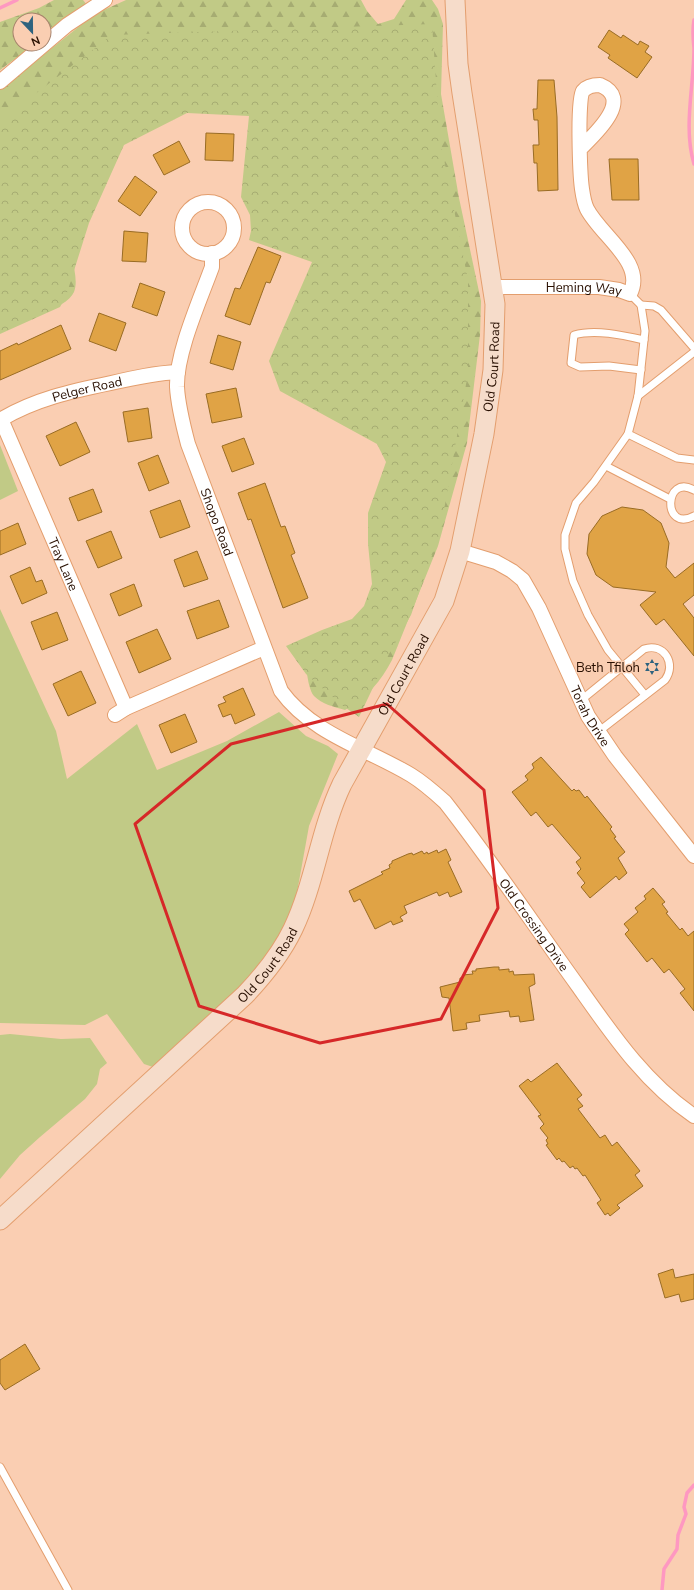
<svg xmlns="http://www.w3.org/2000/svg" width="694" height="1590" font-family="'Nunito Sans',sans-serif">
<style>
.grass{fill:#c1ca86}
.forest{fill:url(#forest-firs)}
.park{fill:url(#park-crowns)}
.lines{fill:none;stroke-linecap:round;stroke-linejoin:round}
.stream{stroke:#fe98c1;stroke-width:3.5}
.building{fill:#e0a345;stroke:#996c24}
.service-casing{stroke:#e39e6e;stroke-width:9}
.minor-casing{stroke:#e39e6e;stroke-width:16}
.secondary-casing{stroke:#e39e6e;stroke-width:21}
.service{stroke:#fff;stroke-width:7}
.minor{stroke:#fff;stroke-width:14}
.secondary{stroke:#f6dcca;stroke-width:19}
.marked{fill:none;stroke:#d62828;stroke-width:3;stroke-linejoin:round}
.labels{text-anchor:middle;stroke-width:3;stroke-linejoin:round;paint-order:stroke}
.street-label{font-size:13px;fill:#280f00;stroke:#faceb2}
.poi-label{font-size:13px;fill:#280f00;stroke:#faceb2;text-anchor:end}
</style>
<defs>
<pattern id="forest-firs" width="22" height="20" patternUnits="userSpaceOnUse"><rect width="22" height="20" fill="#c1ca86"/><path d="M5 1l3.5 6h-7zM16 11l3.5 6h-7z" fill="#a6ac72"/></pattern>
<pattern id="park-crowns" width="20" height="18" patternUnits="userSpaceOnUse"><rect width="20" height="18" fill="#c1ca86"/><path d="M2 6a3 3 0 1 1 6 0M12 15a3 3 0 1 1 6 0" fill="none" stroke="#a6ac72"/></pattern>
</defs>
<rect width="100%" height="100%" fill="#faceb2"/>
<g class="grass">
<polygon points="0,445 18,491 0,500"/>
<polygon points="0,609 56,731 67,779 137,724 157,770 227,741 279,712 306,736 328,746 338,754 309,826 294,909 278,940 237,994 153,1067 144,1064 107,1014 85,1025 0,1023"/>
<polygon points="10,1034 61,1039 90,1038 107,1063 100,1069 97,1084 85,1099 40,1137 20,1155 0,1179 0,1035"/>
</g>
<g class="forest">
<polygon points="54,0 83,0 87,5 44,37 44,20 20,20 20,44 35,44 0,70 0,22 39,8"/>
<path d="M126 0H361L367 11 378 24 394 19 406 0H432L438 9 443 24 441 94 459 198 481 301 480 335 467 443 438 546 392 660C381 681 366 699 345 710 334 707 322 704 314 696 306 686 306 657 304 644L352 624 377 600 397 516 394 124 178 109 130 129 72 258C74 268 78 282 74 292 66 310 18 321 0 327V89L95 14Z"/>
</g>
<polygon class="park" points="432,24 440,139 468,280 468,373 440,533 411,615 389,654 359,717 343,706 306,674 286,646 322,630 352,619 364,606 372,584 368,544 368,513 386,462 377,444 280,391 269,361 312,262 249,240 251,231 250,215 241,197 249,116 187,113 124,145 89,223 66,296 60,307 0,334 0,121 112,35"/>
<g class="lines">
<g class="stream">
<polyline points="0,8 17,0"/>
<path d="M694 20C692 31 693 38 694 48 694 86 683 127 694 164"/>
<polyline points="662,1590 664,1569 677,1549 678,1535 686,1514 684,1507 687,1493 694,1485"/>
</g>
</g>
<g class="building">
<polygon points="609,30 621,38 623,35 638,45 640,41 649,46 645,52 652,57 637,78 608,58 610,55 598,47"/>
<polygon points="538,80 554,80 557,117 558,190 538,191 537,163 534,163 533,145 539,145 538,120 534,120 533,109 537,109"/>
<polygon points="206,133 234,134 233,161 205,160"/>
<polygon points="179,141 190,162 164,175 153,155"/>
<polygon points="609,159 638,159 639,200 612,200"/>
<polygon points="135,176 157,192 140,216 118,201"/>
<polygon points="124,231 148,233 146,262 122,261"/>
<polygon points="258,247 281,256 270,283 266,282 250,325 225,316 235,288 240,289"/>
<polygon points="140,283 165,292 157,316 132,307"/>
<polygon points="99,313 126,323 116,351 89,341"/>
<polygon points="61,325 71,349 0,380 0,351 17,343 18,345"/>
<polygon points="218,335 241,342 233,370 210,363"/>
<polygon points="236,388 242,417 212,423 206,394"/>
<polygon points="148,408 152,438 128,442 123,412"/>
<polygon points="76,422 90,452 60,466 46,436"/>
<polygon points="244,438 254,464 232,472 222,446"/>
<polygon points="158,455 169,483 149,491 138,463"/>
<polygon points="265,483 281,527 285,526 295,553 291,555 308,598 283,608 251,519 248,520 238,493"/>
<polygon points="93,489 102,512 78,521 69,498"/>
<polygon points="180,500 190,527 160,538 150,511"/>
<polygon points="622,507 643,510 661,523 669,543 666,567 675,578 694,563 694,595 683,604 694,618 694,656 664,619 656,625 640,605 656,592 613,587 596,575 587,554 589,534 602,516"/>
<polygon points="18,523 26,544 0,555 0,531"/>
<polygon points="111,531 122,558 98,568 86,541"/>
<polygon points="197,551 208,579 184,587 174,560"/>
<polygon points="30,567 36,582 42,580 47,593 22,604 10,576"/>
<polygon points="134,584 142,606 119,616 110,594"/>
<polygon points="219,600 229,627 197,639 187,611"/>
<polygon points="57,612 68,640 42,650 31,622"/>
<polygon points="157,629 171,659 139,673 126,642"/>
<polygon points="81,671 96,703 68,716 53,684"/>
<polygon points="243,688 255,715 235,724 231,714 223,717 218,705 226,702 223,697"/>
<polygon points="185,714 197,742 171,753 159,725"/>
<polygon points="541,757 572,791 574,789 576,791 579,790 585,798 587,796 612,827 610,829 616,837 614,838 625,852 618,858 627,873 619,880 616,876 590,898 581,887 585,883 577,873 581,869 576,862 581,858 552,824 548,827 536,812 531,816 512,792 528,780 525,776 534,768 532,764"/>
<polygon points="446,849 451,860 448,862 462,892 450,897 448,892 439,896 437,892 404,906 407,913 400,917 403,921 393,925 391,921 375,929 360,899 354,902 349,891 383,874 381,872 390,868 389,865 392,863 392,861 408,854 412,853 413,855 422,851 424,854 427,852 428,854 437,850 438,853"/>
<polygon points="653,888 665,902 662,904 668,912 666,913 680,930 682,928 688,936 694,931 694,1011 680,993 685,989 669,969 664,973 652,958 647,962 625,934 629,930 624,924 638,912 635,908 646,899 644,896"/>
<polygon points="494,967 499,967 499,970 509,969 509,972 513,971 514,975 534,974 535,984 529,987 534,1020 520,1022 519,1016 510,1017 509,1011 487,1014 479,1015 480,1021 466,1023 467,1029 453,1031 449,998 442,997 440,987 460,982 460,978 463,978 463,975 473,974 472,971 476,971 476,969"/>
<polygon points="557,1063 582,1095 577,1099 583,1106 578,1109 600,1138 605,1135 612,1146 617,1142 640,1171 635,1175 643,1186 617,1205 620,1208 610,1216 608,1213 605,1215 597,1203 601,1200 585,1175 583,1176 577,1168 575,1169 573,1166 570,1168 564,1161 562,1162 559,1158 557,1160 546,1145 548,1144 546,1140 548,1138 540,1128 544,1124 538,1116 541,1115 519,1086 528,1079 531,1082"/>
<polygon points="673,1269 675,1278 694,1274 694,1299 681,1302 679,1294 665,1298 658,1274"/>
<polygon points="25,1344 40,1369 5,1390 0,1383 0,1360"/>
</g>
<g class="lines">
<defs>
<g id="service">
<polyline points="630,294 641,305 645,331 638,396 628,434 594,482 576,503 565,535 565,549 573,581 588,615 608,650 645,695"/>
<polyline points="641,305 654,306 661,310 694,348"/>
<path d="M641 370 609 366 580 367 571 363 574 335C595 329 622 335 644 340"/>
<polyline points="638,396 694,352"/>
<polyline points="628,434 677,458 694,460"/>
<polyline points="606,466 670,499"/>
<path d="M694 490C664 473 662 533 694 516"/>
<path d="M580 701 644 649C664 642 677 664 665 680L598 732"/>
<polyline points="0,1467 68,1590"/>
</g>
<g id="minor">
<polyline points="0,82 67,25 105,0"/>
<circle cx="208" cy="228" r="26"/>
<path id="s1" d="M212 253V267C200 300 176 353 177 387 178 406 183 425 188 444L281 691C312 734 368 749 411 775 424 783 434 792 445 802 492 862 534 925 578 986 612 1034 645 1083 694 1116"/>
<path id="s2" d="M494 287H599L619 290 630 294C646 263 601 236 587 209 584 203 583 196 582 189 580 175 577 99 583 91 587 86 594 85 600 85 634 99 595 134 581 148"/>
<path id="s3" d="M1 419 126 708"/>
<path id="s4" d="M0 420C35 399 72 391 111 383 133 378 155 373 178 372"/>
<path id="s5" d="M460 551 496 562 512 571 523 580 539 608 588 716 615 756 694 856"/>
<polyline points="115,715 126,708 264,648"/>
</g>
<g id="secondary">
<path id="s6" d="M0 1220 245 995C264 975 281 954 293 929 315 883 320 830 342 784L444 601 460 551 484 434 493 370 495 304 462 93 458 64 455 0"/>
</g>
</defs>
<use href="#service" class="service-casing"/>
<use href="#minor" class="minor-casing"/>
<use href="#secondary" class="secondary-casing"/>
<use href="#service" class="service"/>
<use href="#minor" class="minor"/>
<use href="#secondary" class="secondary"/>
</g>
<path class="marked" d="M387 704 484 790 498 908 441 1019 320 1043 199 1006 135 824 231 744Z"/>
<defs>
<symbol id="synagogue-bare" viewBox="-9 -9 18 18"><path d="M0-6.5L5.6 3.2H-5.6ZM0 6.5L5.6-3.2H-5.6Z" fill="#2e637f" stroke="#faceb2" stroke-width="2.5" paint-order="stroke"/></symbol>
</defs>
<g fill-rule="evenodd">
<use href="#synagogue-bare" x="641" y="656" width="22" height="22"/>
</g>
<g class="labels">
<g class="street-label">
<text dy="5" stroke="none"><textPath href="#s2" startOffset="90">Heming Way</textPath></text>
<text dy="5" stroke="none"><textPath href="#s6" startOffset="1017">Old Court Road</textPath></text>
<text dy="5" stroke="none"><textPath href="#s4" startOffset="93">Pelger Road</textPath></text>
<text dy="5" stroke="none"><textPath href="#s1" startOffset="281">Shopo Road</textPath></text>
<text dy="5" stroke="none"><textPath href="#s3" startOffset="158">Tray Lane</textPath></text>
<text dy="5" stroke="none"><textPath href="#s6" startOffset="693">Old Court Road</textPath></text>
<text dy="5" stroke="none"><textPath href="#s5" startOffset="222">Torah Drive</textPath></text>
<text dy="5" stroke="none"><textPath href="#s1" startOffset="813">Old Crossing Drive</textPath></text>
<text dy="5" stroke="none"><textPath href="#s6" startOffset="370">Old Court Road</textPath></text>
</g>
<g class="poi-label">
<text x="640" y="672">Beth Tfiloh</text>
</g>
</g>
<g transform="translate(32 32) rotate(158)"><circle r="19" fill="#faceb2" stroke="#a6826b"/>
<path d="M0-3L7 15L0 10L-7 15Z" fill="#2e637f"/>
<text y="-6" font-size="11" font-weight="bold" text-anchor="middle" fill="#280f00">N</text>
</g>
</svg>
